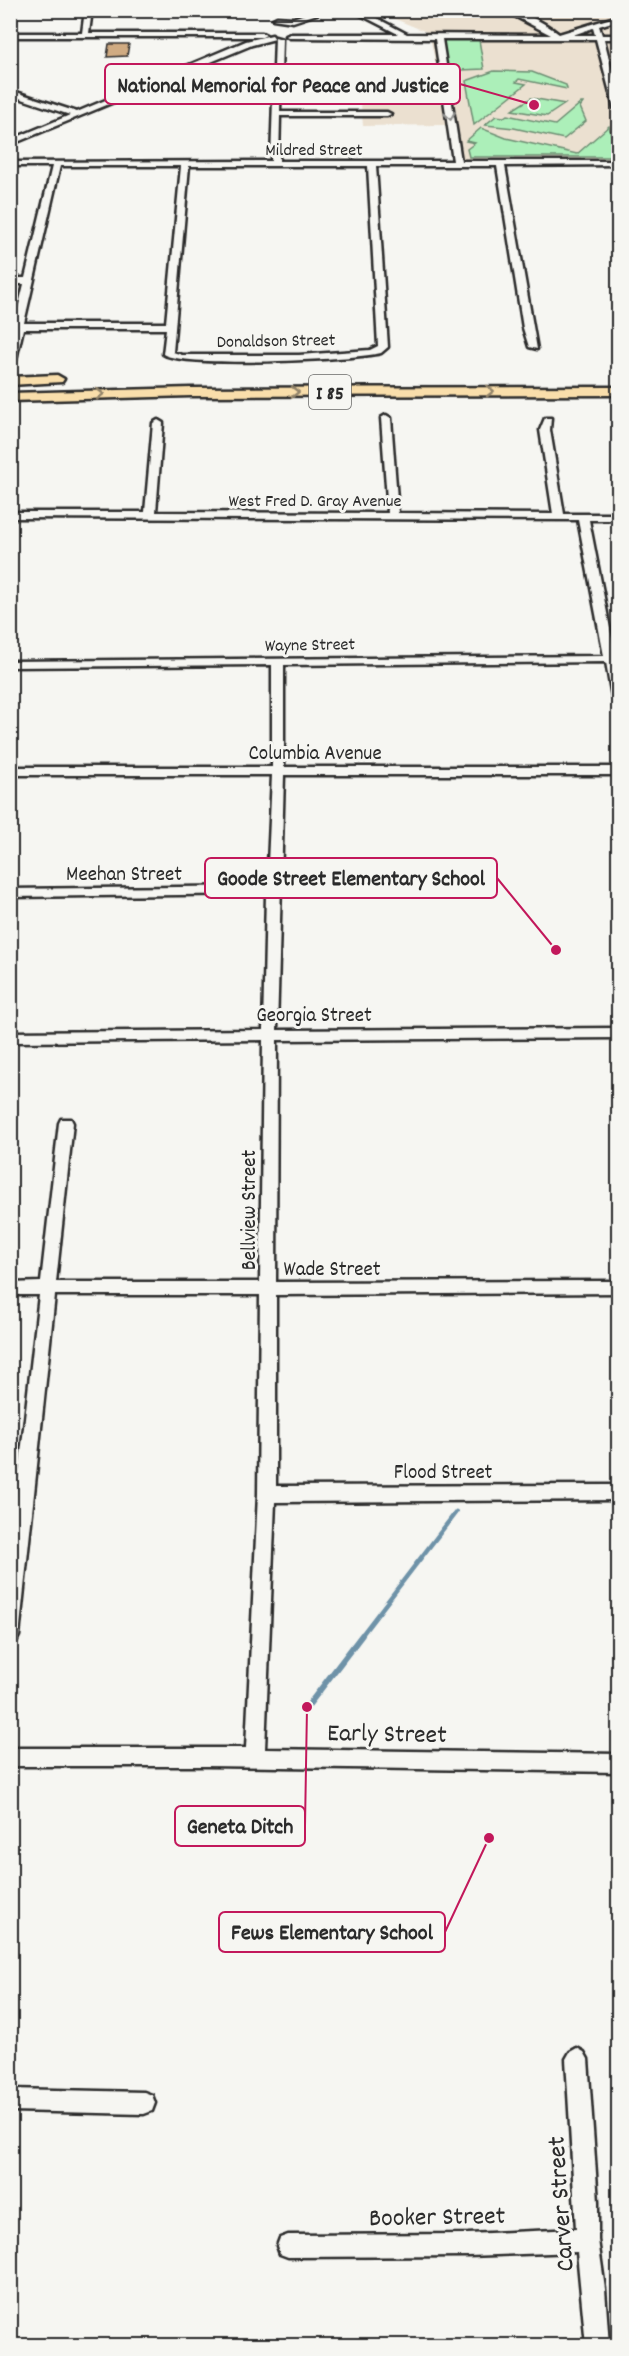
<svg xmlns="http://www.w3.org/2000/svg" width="629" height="2356" font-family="Dekko,sans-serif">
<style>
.built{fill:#ebe0d0}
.green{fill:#acefb9;stroke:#6c8d72;stroke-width:1.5}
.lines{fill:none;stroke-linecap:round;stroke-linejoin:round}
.stream-far1{stroke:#6e92a8;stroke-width:4.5}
.stream{stroke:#6e92a8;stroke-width:6}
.building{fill:#d0ab82;stroke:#2b2b2b;stroke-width:1.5}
.minor-casing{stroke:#2b2b2b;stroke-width:5}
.highway-casing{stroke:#2b2b2b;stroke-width:5}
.minor{fill:#f6f6f2;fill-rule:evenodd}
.highway{fill:#f9deab;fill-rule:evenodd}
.oneway{stroke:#90908e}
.oneway2{stroke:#92846b}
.labels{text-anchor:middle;stroke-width:6;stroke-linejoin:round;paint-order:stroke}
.far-street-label{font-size:18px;fill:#2b2b2b;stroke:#f6f6f2}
.shield{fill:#f6f6f2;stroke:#686867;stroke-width:1.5}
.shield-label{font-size:20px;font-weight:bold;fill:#2b2b2b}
.street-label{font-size:21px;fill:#2b2b2b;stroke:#f6f6f2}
.near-street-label{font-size:26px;fill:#2b2b2b;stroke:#f6f6f2}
.leader{fill:none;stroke:#c2185b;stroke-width:2}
.callout-dot{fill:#c2185b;stroke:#f6f6f2;stroke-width:2}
.callout{fill:#f6f6f2;stroke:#c2185b;stroke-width:2}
.callout-label{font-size:22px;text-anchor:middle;font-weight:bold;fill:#2b2b2b}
</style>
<rect width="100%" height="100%" fill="#f6f6f2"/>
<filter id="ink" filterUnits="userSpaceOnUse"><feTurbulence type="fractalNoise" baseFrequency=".0167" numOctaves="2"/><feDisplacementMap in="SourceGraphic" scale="12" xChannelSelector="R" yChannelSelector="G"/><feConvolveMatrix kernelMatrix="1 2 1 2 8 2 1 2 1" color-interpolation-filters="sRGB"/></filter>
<g filter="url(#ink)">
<polygon class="built" points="376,11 618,11 618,81 617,81 618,167 453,167 445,125 363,126 358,70 437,70 429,33"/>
<g class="green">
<polygon points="442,40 479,40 484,69 460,70 449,78"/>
<polygon points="494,71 532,72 566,85 567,89 519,79 516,82 526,84 474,125 466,81"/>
<polygon points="531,98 565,104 547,116 512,110"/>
<polygon points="581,103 583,103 580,107 586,121 564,139 514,128 485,125 496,116 504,117 507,115 555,125"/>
<polygon points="609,126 617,157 469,157 467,149 475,143 466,141 481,128 506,138 577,154"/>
</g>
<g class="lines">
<polyline class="stream-far1" points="361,1636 456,1512"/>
<polyline class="stream" points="307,1707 362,1635"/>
</g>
<polygon class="building" points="109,44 129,44 127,56 107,57"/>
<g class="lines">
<defs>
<g id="minor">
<polygon points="85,10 92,10 89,33 262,33 266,35 262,37 10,37 10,33 82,33"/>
<polygon points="317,10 329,10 293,22 273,19 277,17 293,18"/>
<path d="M351 10H361L407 34 551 35 503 10C522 10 545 23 559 34L618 16V20L599 26 602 35H618V39H604L618 95V110L614 108 596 39H442L461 161H618V165L505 166 537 349 529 347 523 328 497 166H376L388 347 381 353C352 360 183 368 163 354L166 329H23L15 364 10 367V342L24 284H10V278H25L52 166H10V162L271 161 275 37 282 39 280 112H387L391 114 387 116H280L279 161H453L435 39 290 38 286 36 290 34H398ZM593 28 595 35H573ZM60 166H181L166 323H24ZM189 166H368L378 346 370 350 299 355H182L173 352Z"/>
<polygon points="272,35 275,39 252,45 10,145 10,140 70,115 10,95 10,90 77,112 246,41"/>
<polygon points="386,415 391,418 398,513 553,514 540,430 545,418 551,418 550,430 564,514 618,514 618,520 589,520 618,670 618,700 612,697 606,662 284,665 284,767 618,767 618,775 284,775 277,1030 618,1028 618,1038 277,1040 276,1282 618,1281 618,1293 276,1295 276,1486 618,1485 618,1500 275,1502 265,1749 618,1754 618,1772 207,1766 10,1766 10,1748 246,1748 258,1494 260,1295 55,1295 19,1636 16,1642 10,1644 10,1551 39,1295 10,1295 10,1283 41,1282 59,1123 61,1119 71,1119 73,1123 56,1282 260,1282 263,1040 10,1042 10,1032 263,1030 266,894 10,897 10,889 267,886 272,775 10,775 10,767 272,767 272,665 10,667 10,661 604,656 578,520 10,518 10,512 145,512 153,423 158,420 163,423 156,512 388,513 381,418"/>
<polygon points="577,2048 584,2052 588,2059 598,2202 598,2240 605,2289 609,2346 586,2346 577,2252 468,2256 288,2257 280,2254 277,2246 280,2238 288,2235 468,2234 576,2229 566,2059 570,2052"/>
<polygon points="10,2089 144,2092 152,2095 155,2103 152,2111 144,2114 10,2111"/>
</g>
<g id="highway">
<polygon points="57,375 64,379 62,382 10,385 10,377"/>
<polygon points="618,387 618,395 191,396 10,401 10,393 191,388"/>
</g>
</defs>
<use href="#minor" class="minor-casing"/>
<use href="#highway" class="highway-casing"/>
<use href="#minor" class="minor"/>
<use href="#highway" class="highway"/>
</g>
<defs><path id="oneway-chevron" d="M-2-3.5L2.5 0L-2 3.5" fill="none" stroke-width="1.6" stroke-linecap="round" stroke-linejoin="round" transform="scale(1.5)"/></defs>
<use class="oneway" href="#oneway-chevron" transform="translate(450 116) rotate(81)"/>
<g class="oneway2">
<use href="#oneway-chevron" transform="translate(490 391)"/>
<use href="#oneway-chevron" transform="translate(295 392)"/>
<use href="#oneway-chevron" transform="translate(100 394) rotate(-1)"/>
</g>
</g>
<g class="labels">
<g class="far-street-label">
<text x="314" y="155">Mildred Street</text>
<text transform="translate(276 340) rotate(-1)" y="6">Donaldson Street</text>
<text x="315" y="506">West Fred D. Gray Avenue</text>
<text transform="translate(310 644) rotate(-1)" y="6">Wayne Street</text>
</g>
<rect class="shield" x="309" y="375" width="42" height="34" rx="4.5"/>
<g class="shield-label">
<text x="330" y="399">I 85</text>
</g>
<g class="street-label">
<text x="315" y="759">Columbia Avenue</text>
<text x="124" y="880">Meehan Street</text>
<text x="314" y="1021">Georgia Street</text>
<text transform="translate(248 1210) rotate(-90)" y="7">Bellview Street</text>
<text x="332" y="1275">Wade Street</text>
<text x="443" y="1478">Flood Street</text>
</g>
<g class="near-street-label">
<text transform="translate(387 1732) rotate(1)" y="9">Early Street</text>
<text transform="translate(559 2204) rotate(-94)" y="9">Carver Street</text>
<text transform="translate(437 2215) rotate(-1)" y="9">Booker Street</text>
</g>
</g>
<path class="leader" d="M534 105L460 84M556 950L497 878M307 1707L305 1826M489 1838L445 1932"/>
<g class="callout-dot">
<circle cx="534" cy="105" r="6"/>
<circle cx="556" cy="950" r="6"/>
<circle cx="307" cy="1707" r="6"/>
<circle cx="489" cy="1838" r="6"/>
</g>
<g class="callout">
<rect x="105" y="64" width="355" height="40" rx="6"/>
<rect x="205" y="858" width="292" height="40" rx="6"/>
<rect x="175" y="1806" width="130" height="40" rx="6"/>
<rect x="219" y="1912" width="226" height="40" rx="6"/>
</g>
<g class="callout-label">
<text x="283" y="92">National Memorial for Peace and Justice</text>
<text x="351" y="885">Goode Street Elementary School</text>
<text x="240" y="1833">Geneta Ditch</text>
<text x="332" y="1939">Fews Elementary School</text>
</g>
<rect width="629" height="2356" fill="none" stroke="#f6f6f2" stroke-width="36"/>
<rect x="18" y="18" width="593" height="2320" fill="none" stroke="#2b2b2b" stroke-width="2" filter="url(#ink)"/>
</svg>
